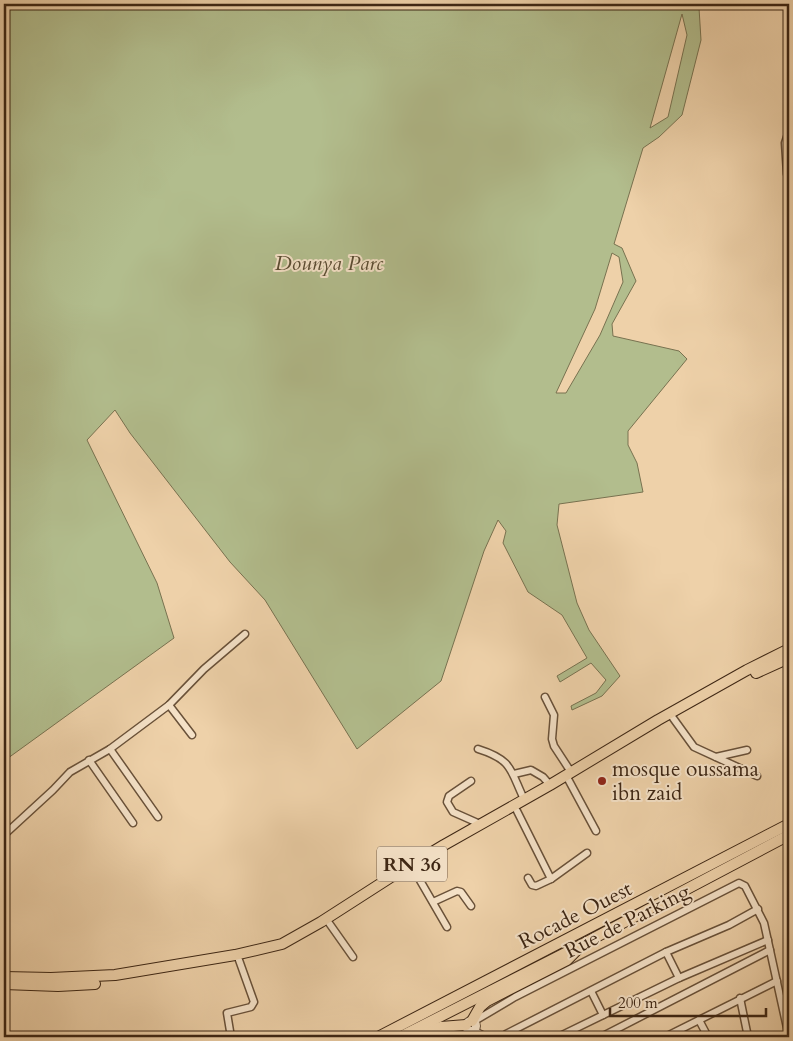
<svg xmlns="http://www.w3.org/2000/svg" width="793" height="1041" font-family="Cardo,serif">
<style>
.green{fill:#b2bd8d;stroke:#787250;fill-rule:evenodd}
.lines{fill:none;stroke-linecap:round;stroke-linejoin:round}
.stream{stroke:#777b73;stroke-width:1}
.minor-casing{stroke:#695139;stroke-width:9}
.tertiary-casing{stroke:#695139;stroke-width:10}
.primary-casing{stroke:#3d2614;stroke-width:12}
.trunk-casing{stroke:#3d2614;stroke-width:12}
.minor{stroke:#f4e1c7;stroke-width:6}
.tertiary{stroke:#f4e1c7;stroke-width:8}
.primary{stroke:#eed1a9;stroke-width:10}
.trunk{stroke:#eed1a9;stroke-width:10}
.poi-dot{fill:#8f2418;stroke:#f4e1c7;stroke-width:2}
.labels{text-anchor:middle;stroke-width:4;stroke-linejoin:round;paint-order:stroke}
.shield{fill:#f4e1c7;stroke:#745e4a;stroke-width:1}
.shield-label{font-size:20px;font-weight:bold;fill:#3d2614}
.park-label{font-size:21px;font-style:italic;fill:#5a4c32;stroke:#f4e1c7}
.poi-label{font-size:21px;fill:#3d2614;stroke:#f4e1c7;text-anchor:start}
.street-label{font-size:21px;fill:#3d2614;stroke:#f4e1c7}
</style>
<rect width="100%" height="100%" fill="#eed1a9"/>
<filter id="stains"><feTurbulence type="fractalNoise" baseFrequency=".004" numOctaves="4"/><feColorMatrix values="0 0 0 0 .2 0 0 0 0 .09 0 0 0 0 .02 0 0 0 .5 -.17"/></filter>
<radialGradient id="worn" r=".72"><stop offset=".6" stop-color="#630" stop-opacity="0"/><stop offset="1" stop-color="#630" stop-opacity=".3"/></radialGradient>
<path class="green" d="M4 4H703L699 8 701 40 682 115 659 137 643 148 614 244 622 248 636 281 612 324 613 336 679 351 687 359 628 431V445L637 463 643 492 559 504 557 525 577 603 589 630 620 676 602 696 572 710 571 706 596 693 606 680 591 663 560 682 557 676 587 658 562 615 528 592 503 543 506 531 498 520 484 551 441 681 357 749 265 600 230 562 130 433 115 410 87 440 157 583 174 638 4 761ZM682 14 687 35 668 117 650 128ZM612 253 619 257 623 282 600 335 566 393H556L595 309Z"/>
<g class="lines">
<polyline class="stream" points="4,4 6,4"/>
<defs>
<g id="minor">
<polyline points="787,174 785,143 789,131"/>
<polyline points="545,697 554,715 552,739 554,746 571,772"/>
<polyline points="169,705 192,735"/>
<polyline points="673,718 694,747 757,776"/>
<polyline points="110,749 158,817"/>
<path d="M478 749C513 760 510 770 524 799"/>
<polyline points="716,757 747,750"/>
<polyline points="89,760 133,823"/>
<polyline points="514,774 531,770 543,777 550,785"/>
<polyline points="568,779 596,831"/>
<polyline points="471,781 449,796 447,802 453,812 480,824"/>
<polyline points="517,811 551,879"/>
<polyline points="4,835 53,790 70,772 110,749 169,705 204,669 245,634"/>
<polyline points="414,870 447,927"/>
<polyline points="528,878 532,885 536,886 551,879 587,853"/>
<polyline points="433,902 457,891 461,892 471,906"/>
<polyline points="329,923 353,957"/>
<polyline points="666,952 679,978"/>
<polyline points="591,991 603,1015"/>
<polyline points="740,998 748,1037"/>
<polyline points="699,1020 708,1037"/>
<polyline points="473,1022 515,997 739,883 745,886 764,923 789,1037"/>
<polyline points="231,1037 227,1013 251,1007 254,1002 239,960"/>
<polyline points="440,1037 441,1027"/>
<polyline points="504,1037 506,1034 666,952 729,925 758,909"/>
<polyline points="558,1037 679,978 768,940"/>
<polyline points="601,1037 770,950"/>
<polyline points="665,1037 777,981"/>
</g>
<g id="tertiary">
<circle cx="471" cy="1026" r="5"/>
<polyline points="473,1031 485,1037"/>
</g>
<g id="primary">
<polyline points="756,673 789,658"/>
<polyline points="4,977 51,978 115,975 235,955 282,944 321,922 391,877 444,845 550,785 658,720 747,670 789,649"/>
<polyline points="4,984 58,986 95,984"/>
</g>
<g id="trunk">
<polyline points="472,1021 480,1007 487,1001 567,960 578,949"/>
<polyline points="416,1036 441,1027 466,1025"/>
<polyline points="378,1037 789,824"/>
<polyline points="400,1037 581,945 789,835"/>
</g>
</defs>
<use href="#minor" class="minor-casing"/>
<use href="#tertiary" class="tertiary-casing"/>
<use href="#primary" class="primary-casing"/>
<use href="#trunk" class="trunk-casing"/>
<use href="#minor" class="minor"/>
<use href="#tertiary" class="tertiary"/>
<use href="#primary" class="primary"/>
<use href="#trunk" class="trunk"/>
</g>
<circle class="poi-dot" cx="602" cy="781" r="5"/>
<g class="labels">
<rect class="shield" x="377" y="846.5" width="70" height="35" rx="4"/>
<g class="shield-label">
<text x="412" y="871">RN 36</text>
</g>
<g class="park-label">
<text x="329" y="270">Dounya Parc</text>
</g>
<g class="poi-label">
<text x="612" y="776">mosque oussama<tspan x="612" dy="24">ibn zaid</tspan></text>
</g>
<g class="street-label">
<text transform="translate(575 915) rotate(-27)" y="7">Rocade Ouest</text>
<text transform="translate(627 921) rotate(-27)" y="7">Rue de Parking</text>
</g>
</g>
<rect width="793" height="1041" fill="none" stroke="#eed1a9" stroke-width="20"/>
<rect x="5" y="5" width="783" height="1031" fill="none" stroke="#3d2614" stroke-width="2.5"/>
<rect x="10" y="10" width="773" height="1021" fill="none" stroke="#3d2614"/>
<path d="M610 1008v8h156v-8" fill="none" stroke="#3d2614" stroke-width="2.5"/>
<text x="618" y="1008" font-size="15" fill="#3d2614" stroke="#f4e1c7" stroke-width="4" paint-order="stroke">200 m</text>
<rect width="100%" height="100%" filter="url(#stains)"/>
<rect width="100%" height="100%" fill="url(#worn)"/>
</svg>
